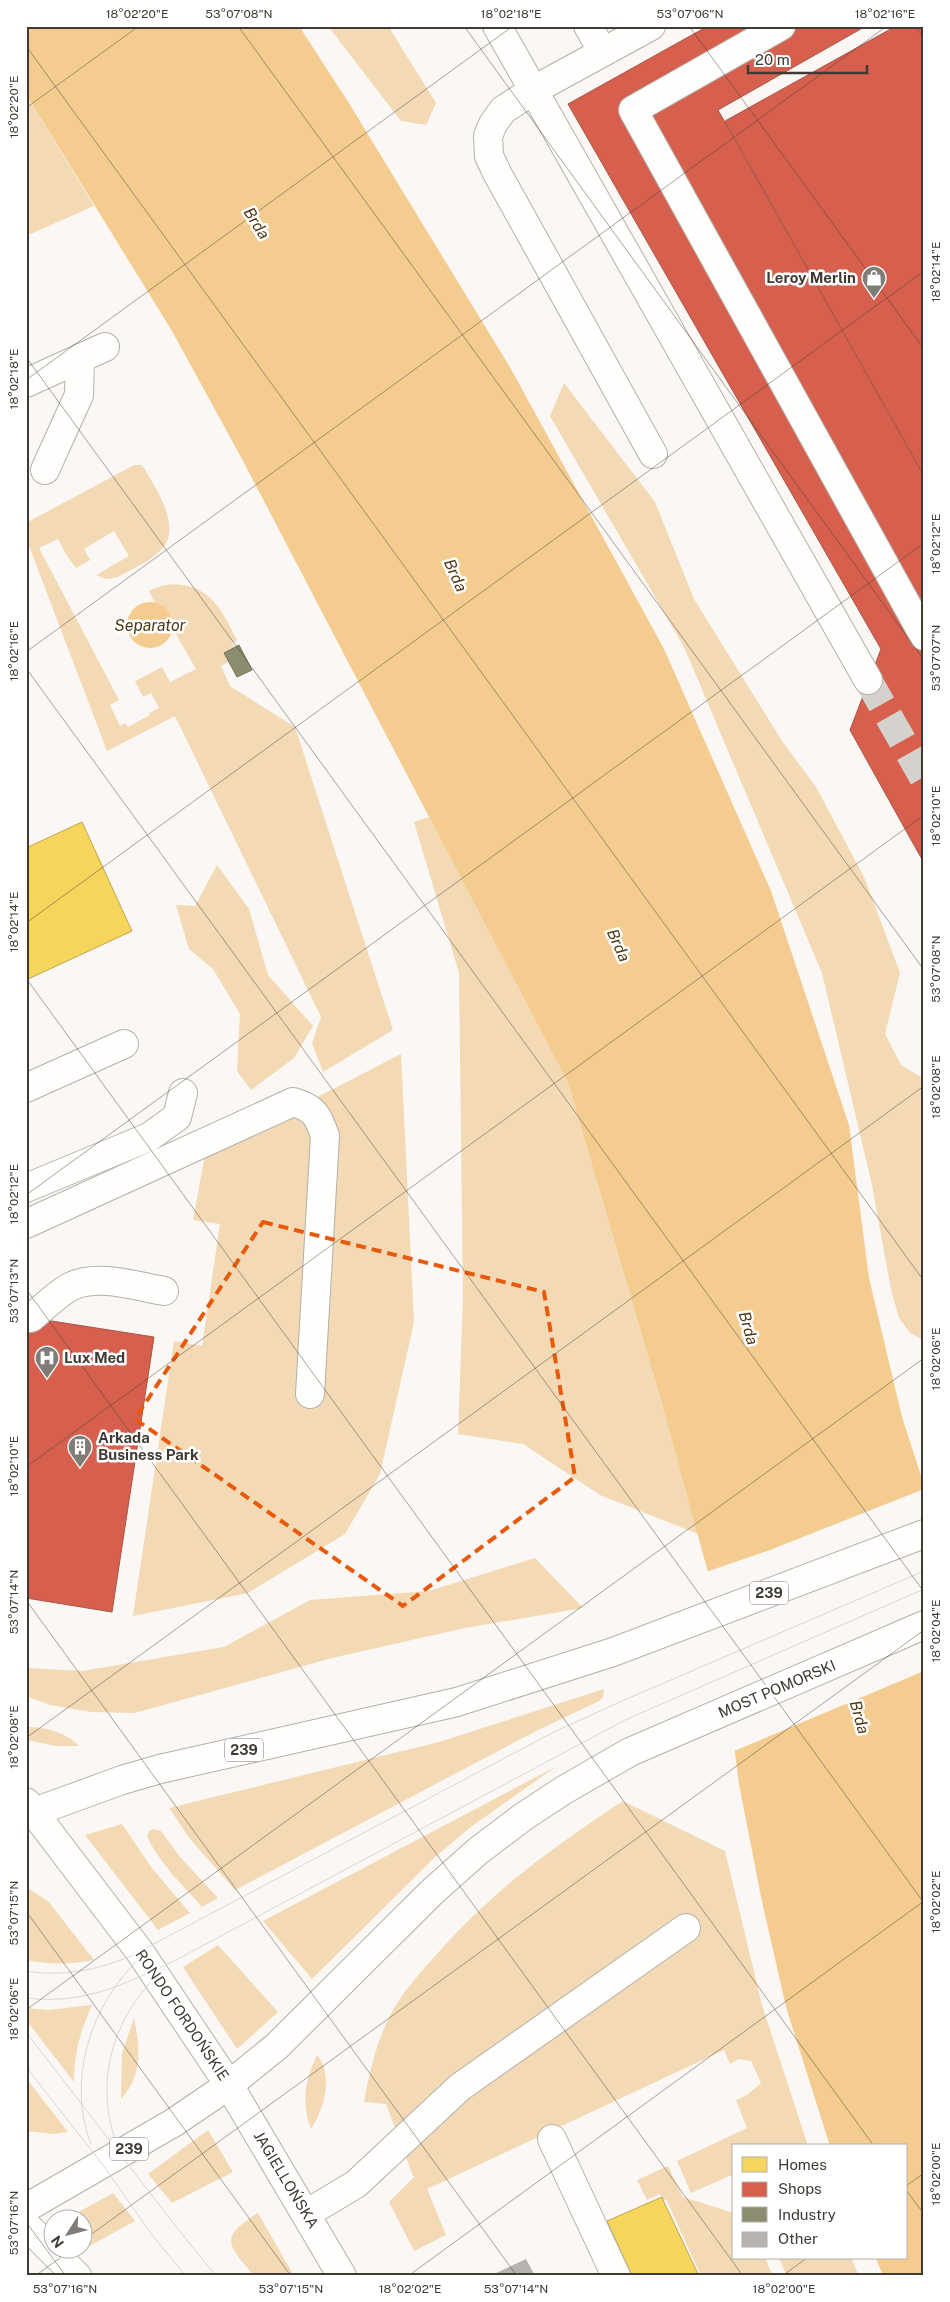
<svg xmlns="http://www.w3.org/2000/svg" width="950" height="2302" font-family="'Public Sans',sans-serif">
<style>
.green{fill:#f3dab4}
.water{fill:#f4cc90}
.pier{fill:#faf7f4}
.homes{fill:#f6d55c;stroke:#bfa650}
.shops{fill:#d6604d;stroke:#a95545}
.industry{fill:#8c8c6e;stroke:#75735c}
.building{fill:#b7b4b0}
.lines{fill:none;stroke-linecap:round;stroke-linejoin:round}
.minor-tunnel{stroke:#d5d1cd;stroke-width:28;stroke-dasharray:28 14;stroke-linecap:butt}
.minor-casing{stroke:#b4b0ab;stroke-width:30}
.major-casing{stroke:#b4b0ab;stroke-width:30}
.minor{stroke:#fefefd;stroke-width:28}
.major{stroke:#fefefd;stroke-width:28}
.tram{stroke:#d8d7d5;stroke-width:1}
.marked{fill:none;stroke:#e8590c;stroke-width:4;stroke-dasharray:10 6;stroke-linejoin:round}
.ticks{fill:none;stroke:#3f3a33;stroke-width:1;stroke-opacity:0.45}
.labels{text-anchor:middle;stroke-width:5;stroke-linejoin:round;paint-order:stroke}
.shield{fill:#fff;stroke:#797570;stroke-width:1}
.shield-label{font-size:14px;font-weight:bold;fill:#3f3a33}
.poi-label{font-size:15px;font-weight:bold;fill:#3f3a33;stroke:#fff;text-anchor:start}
.street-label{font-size:15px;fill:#3f3a33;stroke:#fff}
.water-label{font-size:16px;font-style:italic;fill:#4f3914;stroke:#fff}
.neatline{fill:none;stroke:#3f3a33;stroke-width:2}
.ticks-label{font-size:12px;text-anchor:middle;fill:#3f3a33}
</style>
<rect width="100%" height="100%" fill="#faf7f4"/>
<g class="green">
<polygon points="328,26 388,26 436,103 426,125 401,121"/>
<polygon points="26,94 94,206 26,236"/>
<polygon points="564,383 655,502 694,599 782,741 816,787 865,879 900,973 885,1034 901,1065 924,1079 924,1340 910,1333 899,1318 891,1290 872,1185 822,973 684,647 550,416"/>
<path d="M134 465H141L144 468C156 489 183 527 161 550 149 562 132 569 118 577L106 579 96 575 129 556 114 531 84 549 90 560 76 568 67 556 58 539 39 548 119 700 110 705 120 726 125 723 128 727 150 715 149 713 159 708 151 693 143 697 135 681 162 667 170 682 196 669 173 629C173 620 163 606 155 603L149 591C159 586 171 583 183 585 214 590 224 615 237 640L232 643 234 647 224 653 229 662 221 666 230 686 295 727 393 1030 323 1072 312 1043 321 1017 175 716 107 751 26 538V523Z"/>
<polygon points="429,817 568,1083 662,1404 698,1534 600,1495 523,1444 458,1434 463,1297 459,973 414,822"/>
<polygon points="217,865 249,909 268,975 313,1026 294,1058 251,1090 237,1071 240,1014 213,969 189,949 176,905 195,906"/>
<polygon points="401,1054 414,1322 380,1474 345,1534 248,1593 133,1616 174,1341 202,1346 220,1224 193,1220 205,1155"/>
<polygon points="535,1558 583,1608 465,1628 332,1658 135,1713 91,1712 50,1705 26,1696 26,1668 82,1671 224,1647 310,1600 429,1591"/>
<polygon points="604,1689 603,1698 599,1701 536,1731 235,1890 190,1839 169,1808 439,1742"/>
<path d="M26 1727C45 1727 66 1732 79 1746H56L27 1740Z"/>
<polygon points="557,1766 472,1826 435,1857 312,1979 263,1921"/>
<path d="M623 1801 725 1851 762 2005 808 2146H734V2174L691 2193 677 2161 747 2128 736 2100 747 2095 761 2083 751 2061 739 2059 730 2064 724 2050 427 2189 446 2235 414 2251 389 2202 415 2176H413L386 2104 364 2102C370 2069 378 2035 396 2005 407 1987 422 1971 436 1955 493 1890 552 1848 623 1801Z"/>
<polygon points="122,1824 151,1867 190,1913 158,1930 85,1835"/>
<path d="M153 1829 161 1831 180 1857 218 1898 202 1907C183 1885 159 1863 147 1836L149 1831Z"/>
<path d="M26 1887 48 1901 94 1960C71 1964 50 1965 26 1960Z"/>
<polygon points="218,1945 278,2012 237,2049 183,1967"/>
<path d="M92 2005C80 2031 74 2054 74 2082L26 2020V2008L48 2010Z"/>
<path d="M134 2018C140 2048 143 2075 121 2099L122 2053Z"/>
<path d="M317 2055C334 2075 324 2109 311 2129 301 2102 305 2080 317 2055Z"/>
<polygon points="26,2078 68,2132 53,2134 26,2131"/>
<polygon points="208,2130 233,2172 172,2203 148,2174"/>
<polygon points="668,2166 683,2197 734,2213 734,2258 765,2258 773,2276 701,2276 666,2199 664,2200 660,2194 647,2200 637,2180"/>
<polygon points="113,2193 135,2221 82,2250 82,2220 66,2219"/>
<path d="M258 2213 294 2276H254C228 2244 218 2238 258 2213Z"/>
<polygon points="779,2258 851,2258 859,2276 787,2276"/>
</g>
<g class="water">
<polygon points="26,26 299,26 347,100 511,369 664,649 771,891 849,1125 869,1278 902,1417 924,1485 924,2276 883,2276 876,2258 906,2258 906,2146 830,2146 786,2007 761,1897 739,1784 715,1598 662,1404 568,1083 242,459 172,331 26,94"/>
<circle cx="150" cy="625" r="23"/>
</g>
<polygon class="pier" points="924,1489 924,1671 732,1752 713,1598 706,1572 770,1550"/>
<g class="homes">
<polygon points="82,822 132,931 26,980 26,848"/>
<polygon points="662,2197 663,2200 699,2276 632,2276 607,2221"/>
</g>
<g class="shops">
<polygon points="708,26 866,26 718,110 924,476 924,863 850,730 881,649 568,104"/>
<polygon points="896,26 924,26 924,476 725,121"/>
<polygon points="26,1317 154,1337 112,1612 26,1598"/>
</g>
<polygon class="industry" points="239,645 252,670 237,677 224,653"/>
<polygon class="building" points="526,2259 535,2276 490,2276"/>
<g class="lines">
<polyline class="minor-tunnel" points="868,680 924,779"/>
<defs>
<g id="minor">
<polyline points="497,26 868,680"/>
<polyline points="588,26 603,52"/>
<polyline points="651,26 532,91 503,110 493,124 488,136 489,156 497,173 653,454"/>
<polyline points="781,26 633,110 924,636"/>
<polyline points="26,383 105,347"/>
<polyline points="45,470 79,395 80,358"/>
<polyline points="26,1088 124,1044"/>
<polyline points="26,1188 149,1137 177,1117 183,1093"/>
<path d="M26 1224 293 1102C314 1108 318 1115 325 1136L310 1394"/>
<path d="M31 1318C42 1309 53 1298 65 1290 91 1271 135 1286 164 1291"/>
<polyline points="552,2139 616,2276"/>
<polyline points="306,2214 356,2184 460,2087 686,1928"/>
</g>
<g id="major">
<polyline points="26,1802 140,1952 229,2085 342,2276"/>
<polyline points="26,1815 122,1780 160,1769 457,1702 613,1652 924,1534"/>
<polyline points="26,2208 173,2123 229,2085 277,2046 432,1892 478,1851 523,1817 564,1790 630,1752 924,1625"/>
<polyline points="26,2225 77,2276"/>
</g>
</defs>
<use href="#minor" class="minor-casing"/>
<use href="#major" class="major-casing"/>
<use href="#minor" class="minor"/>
<use href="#major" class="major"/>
<g class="tram">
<path d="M26 1971C62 1977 98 1970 131 1956L554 1732 622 1701 924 1571"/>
<path d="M26 1998C86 2005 124 1984 176 1960L625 1720 924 1589"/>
<polyline points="26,2032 174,2224 216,2276"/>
<polyline points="26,2067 103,2165 152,2235 186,2276"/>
<path d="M116 2142C93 2079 115 2011 165 1969"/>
<path d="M91 2144C65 2077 93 1997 147 1952"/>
</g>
</g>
<path class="marked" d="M263 1222 544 1292 575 1477 403 1606 135 1419Z"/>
<path class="ticks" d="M238 26 924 970M464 26 924 660M689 26 924 349M915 26 924 38M26 46 924 1281M26 108 139 26M26 357 924 1592M26 380 513 26M26 652 887 26M26 668 924 1903M26 923 924 271M26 978 874 2146M26 1195 924 543M26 1289 743 2276M26 1467 924 815M26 1600 517 2276M26 1738 924 1086M26 1911 291 2276M26 2010 924 1358M906 2186 924 2173M906 2190 924 2214M26 2222 66 2276M82 2241 924 1630M35 2276 71 2250M408 2276 924 1901M782 2276 807 2258"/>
<defs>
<symbol id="shop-pin" viewBox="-11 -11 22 30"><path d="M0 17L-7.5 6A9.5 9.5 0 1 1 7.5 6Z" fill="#807c77" stroke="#fff"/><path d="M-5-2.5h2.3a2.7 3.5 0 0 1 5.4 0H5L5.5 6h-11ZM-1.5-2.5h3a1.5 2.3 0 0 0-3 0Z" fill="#fff"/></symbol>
<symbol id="hospital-pin" viewBox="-11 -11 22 30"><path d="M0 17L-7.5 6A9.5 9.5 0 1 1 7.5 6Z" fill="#807c77" stroke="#fff"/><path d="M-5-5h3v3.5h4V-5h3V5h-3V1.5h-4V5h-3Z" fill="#fff"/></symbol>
<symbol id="building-pin" viewBox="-11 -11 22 30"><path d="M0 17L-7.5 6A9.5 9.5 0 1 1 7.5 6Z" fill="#807c77" stroke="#fff"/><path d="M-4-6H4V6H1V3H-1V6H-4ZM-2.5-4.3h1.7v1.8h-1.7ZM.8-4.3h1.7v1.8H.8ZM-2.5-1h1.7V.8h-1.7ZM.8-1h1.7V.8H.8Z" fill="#fff"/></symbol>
</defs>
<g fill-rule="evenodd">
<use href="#shop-pin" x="860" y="264" width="28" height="38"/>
<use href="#hospital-pin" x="33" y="1344" width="28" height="38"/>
<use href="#building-pin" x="66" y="1433" width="28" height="38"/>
</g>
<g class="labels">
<g class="shield">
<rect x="750" y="1581.5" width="38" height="23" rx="4"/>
<rect x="225" y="1738.5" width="38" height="23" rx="4"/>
<rect x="110" y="2137.5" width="38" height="23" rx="4"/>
</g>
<g class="shield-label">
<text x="769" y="1598">239</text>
<text x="244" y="1755">239</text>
<text x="129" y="2154">239</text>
</g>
<g class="poi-label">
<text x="856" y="283" text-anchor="end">Leroy Merlin</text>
<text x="64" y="1363">Lux Med</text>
<text x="98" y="1443">Arkada<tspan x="98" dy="17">Business Park</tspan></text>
</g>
<g class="street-label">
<text transform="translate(777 1689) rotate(-23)" y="5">MOST POMORSKI</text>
<text transform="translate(182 2015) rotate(56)" y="5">RONDO FORDOŃSKIE</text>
<text transform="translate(286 2180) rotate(59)" y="5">JAGIELLOŃSKA</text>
</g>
<g class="water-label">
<text transform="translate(257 223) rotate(58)" y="6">Brda</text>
<text transform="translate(456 575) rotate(66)" y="6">Brda</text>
<text x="150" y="631">Separator</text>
<text transform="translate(619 945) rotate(66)" y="6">Brda</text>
<text transform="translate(749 1328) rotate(74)" y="6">Brda</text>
<text transform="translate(860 1717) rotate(74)" y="6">Brda</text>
</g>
</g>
<rect width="950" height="2302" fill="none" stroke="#ffffff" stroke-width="55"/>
<rect x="732" y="2144" width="175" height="115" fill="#ffffff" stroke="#b2b0ad"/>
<rect x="742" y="2157" width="25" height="15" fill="#f6d55c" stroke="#b2b0ad"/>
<text x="778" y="2170" font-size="15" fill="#3f3a33">Homes</text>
<rect x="742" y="2182" width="25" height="15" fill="#d6604d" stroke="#b2b0ad"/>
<text x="778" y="2194" font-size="15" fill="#3f3a33">Shops</text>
<rect x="742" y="2207" width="25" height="15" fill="#8c8c6e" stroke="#b2b0ad"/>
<text x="778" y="2220" font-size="15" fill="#3f3a33">Industry</text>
<rect x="742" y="2232" width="25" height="15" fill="#b7b4b0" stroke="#b2b0ad"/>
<text x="778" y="2244" font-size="15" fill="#3f3a33">Other</text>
<g transform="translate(68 2234) rotate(234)"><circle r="24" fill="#ffffff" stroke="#b2b0ad"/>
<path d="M0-4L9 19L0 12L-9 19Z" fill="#807c77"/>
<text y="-8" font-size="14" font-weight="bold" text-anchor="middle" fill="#3f3a33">N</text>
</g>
<path d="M748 65v8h119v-8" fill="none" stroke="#3f3a33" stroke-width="2.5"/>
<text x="755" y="65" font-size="15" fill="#3f3a33" stroke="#ffffff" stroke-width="4" paint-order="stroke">20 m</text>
<rect x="28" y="28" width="894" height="2246" class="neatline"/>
<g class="ticks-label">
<text x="137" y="18">18°02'20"E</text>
<text x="239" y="18">53°07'08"N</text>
<text x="511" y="18">18°02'18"E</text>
<text x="690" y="18">53°07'06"N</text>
<text x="885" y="18">18°02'16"E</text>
<text transform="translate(14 107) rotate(-90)" y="4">18°02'20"E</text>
<text transform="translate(936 272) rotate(-90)" y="4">18°02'14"E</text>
<text transform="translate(14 379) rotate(-90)" y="4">18°02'18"E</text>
<text transform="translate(936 544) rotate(-90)" y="4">18°02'12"E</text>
<text transform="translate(14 651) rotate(-90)" y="4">18°02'16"E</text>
<text transform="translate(936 658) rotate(-90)" y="4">53°07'07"N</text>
<text transform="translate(936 816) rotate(-90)" y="4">18°02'10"E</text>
<text transform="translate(14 922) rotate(-90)" y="4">18°02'14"E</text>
<text transform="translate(936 969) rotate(-90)" y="4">53°07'08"N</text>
<text transform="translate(936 1087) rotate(-90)" y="4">18°02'08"E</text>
<text transform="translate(14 1194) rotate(-90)" y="4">18°02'12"E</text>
<text transform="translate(14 1291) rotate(-90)" y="4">53°07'13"N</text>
<text transform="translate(936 1359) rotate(-90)" y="4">18°02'06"E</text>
<text transform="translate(14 1466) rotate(-90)" y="4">18°02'10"E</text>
<text transform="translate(14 1602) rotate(-90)" y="4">53°07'14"N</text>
<text transform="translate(936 1631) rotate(-90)" y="4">18°02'04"E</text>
<text transform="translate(14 1737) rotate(-90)" y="4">18°02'08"E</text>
<text transform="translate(936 1902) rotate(-90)" y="4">18°02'02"E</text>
<text transform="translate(14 1913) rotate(-90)" y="4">53°07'15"N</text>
<text transform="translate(14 2009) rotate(-90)" y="4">18°02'06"E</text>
<text transform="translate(936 2174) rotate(-90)" y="4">18°02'00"E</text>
<text transform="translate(14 2223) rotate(-90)" y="4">53°07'16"N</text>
<text x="65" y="2293">53°07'16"N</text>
<text x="291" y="2293">53°07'15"N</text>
<text x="410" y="2293">18°02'02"E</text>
<text x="516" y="2293">53°07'14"N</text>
<text x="784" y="2293">18°02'00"E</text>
</g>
</svg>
